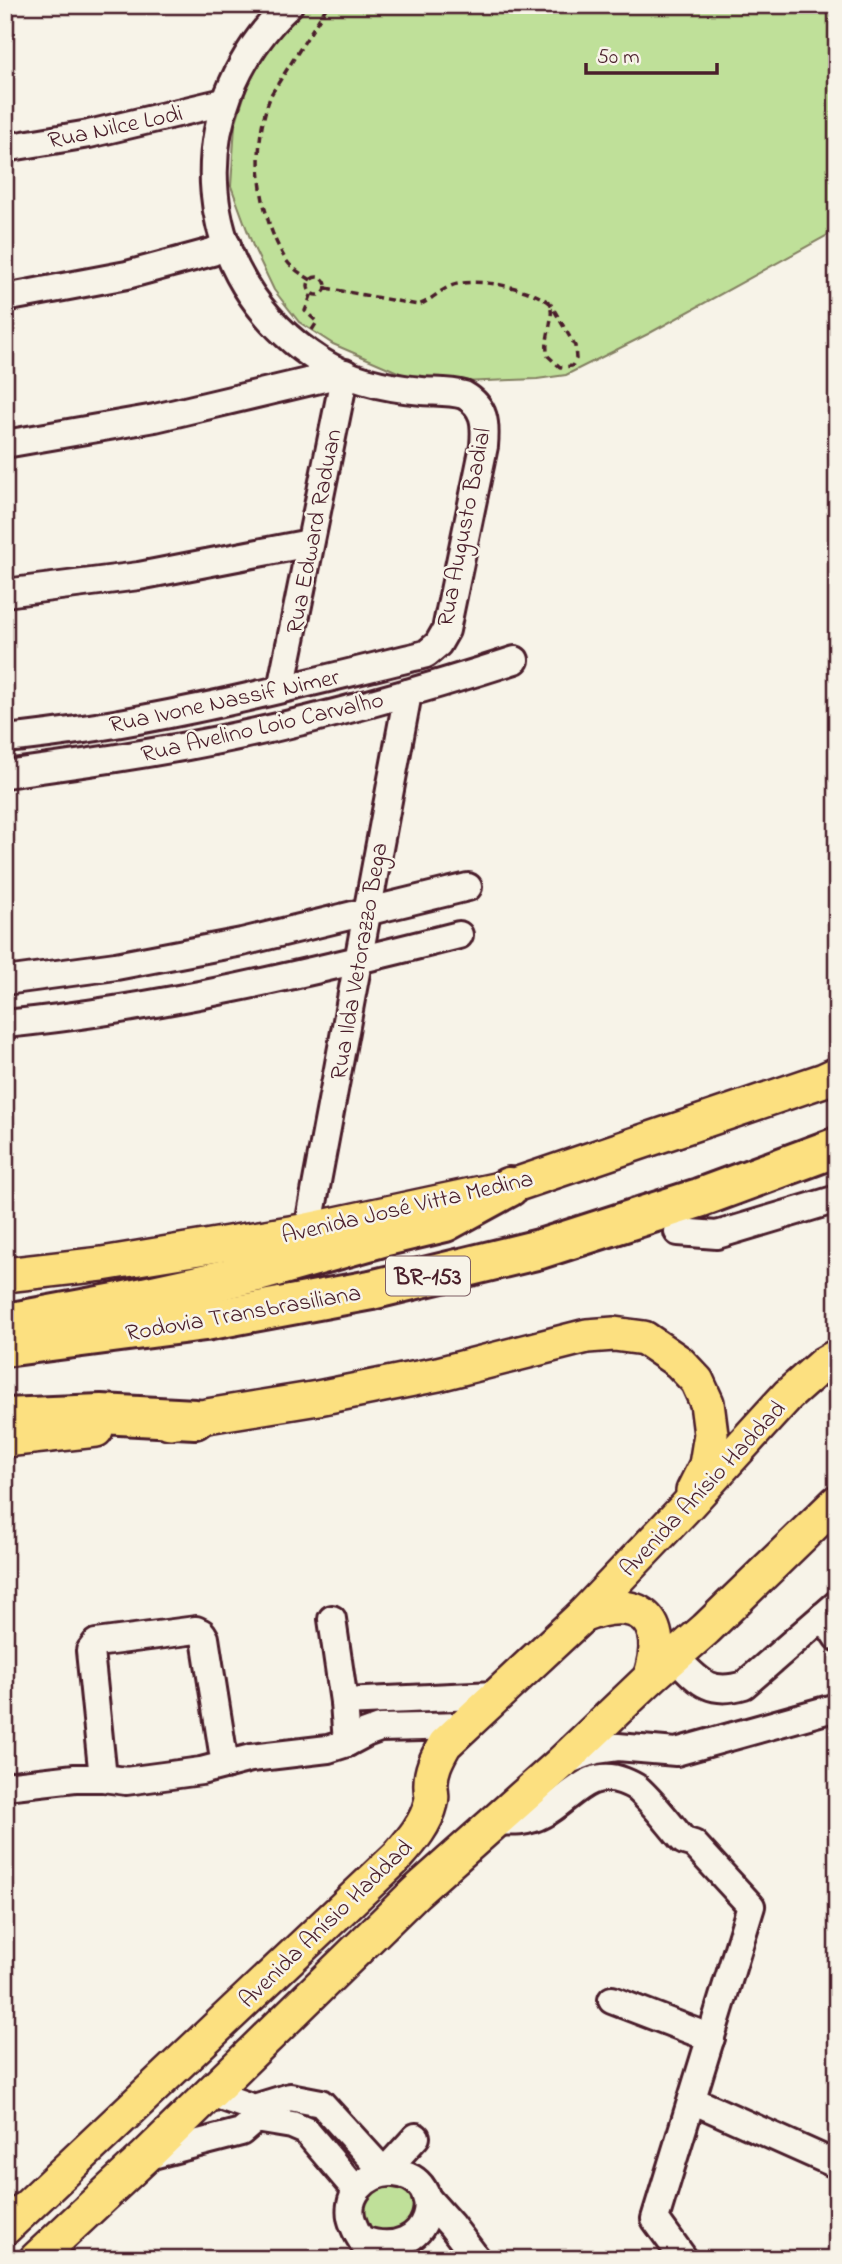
<svg xmlns="http://www.w3.org/2000/svg" width="842" height="2264" font-family="'Indie Flower',sans-serif">
<style>
.green{fill:#bfe099;stroke:#848062;stroke-width:2}
.lines{fill:none;stroke-linecap:round;stroke-linejoin:round}
.minor-casing{stroke:#4a1f2b;stroke-width:32}
.major-casing{stroke:#4a1f2b;stroke-width:38}
.highway-casing{stroke:#4a1f2b;stroke-width:44}
.path{stroke:#4a1f2b;stroke-width:3.5;stroke-dasharray:7 5;stroke-linecap:butt}
.minor{stroke:#f7f3e8;stroke-width:26}
.major{stroke:#fce080;stroke-width:33}
.highway{stroke:#fce080;stroke-width:38}
.labels{text-anchor:middle;stroke-width:5;stroke-linejoin:round;paint-order:stroke}
.shield{fill:#f7f3e8;stroke:#7e5f64;stroke-width:2}
.shield-label{font-size:23px;font-weight:bold;fill:#4a1f2b}
.street-label{font-size:24px;fill:#4a1f2b;stroke:#f7f3e8}
</style>
<rect width="100%" height="100%" fill="#f7f3e8"/>
<filter id="ink" filterUnits="userSpaceOnUse"><feTurbulence type="fractalNoise" baseFrequency=".0143" numOctaves="2"/><feDisplacementMap in="SourceGraphic" scale="14" xChannelSelector="R" yChannelSelector="G"/><feConvolveMatrix kernelMatrix="1 2 1 2 8 2 1 2 1" color-interpolation-filters="sRGB"/></filter>
<g filter="url(#ink)">
<g class="green">
<polygon points="305,5 837,5 837,230 648,334 566,375 537,379 460,382 407,376 333,344 299,322 274,290 253,246 231,186 235,125 249,81 274,37"/>
<polygon points="391,2182 413,2194 418,2218 389,2241 362,2224 362,2198"/>
</g>
<g class="lines">
<defs>
<g id="minor">
<polyline points="5,148 89,134 224,102"/>
<polyline points="5,298 127,275 212,252 227,245"/>
<polyline points="5,444 155,418 345,373 281,689"/>
<polyline points="5,593 139,576 310,543"/>
<path d="M5 739C148 725 287 688 426 654L438 644 446 630 484 446C486 423 485 407 464 395 450 391 436 392 422 391 387 388 350 380 320 361 191 278 178 110 289 5"/>
<path d="M5 774C85 763 164 752 242 735 335 715 425 689 515 660"/>
<polyline points="5,981 116,966 242,942 468,887"/>
<path d="M5 1024C159 1009 309 973 459 935"/>
<polyline points="308,1230 408,693"/>
<polyline points="678,1232 717,1235 837,1199"/>
<polyline points="823,1616 837,1637"/>
<path d="M674 1656C698 1680 708 1696 744 1685L837 1604"/>
<polyline points="344,1702 495,1695"/>
<polyline points="347,1743 366,1733 380,1728 464,1726"/>
<polyline points="566,1761 596,1750 618,1747 676,1752 837,1707"/>
<polyline points="103,1778 90,1651 96,1643 196,1630 202,1633 205,1638 225,1765"/>
<polyline points="5,1786 75,1778 103,1778 126,1781 201,1771 251,1758 328,1749 347,1743 344,1702 332,1619"/>
<path d="M496 1821C512 1822 527 1823 543 1814 570 1800 588 1767 623 1781 628 1783 633 1785 637 1788 654 1803 669 1824 684 1841L694 1844 751 1906 655 2219 684 2259"/>
<polyline points="612,2000 711,2038"/>
<polyline points="211,2093 254,2108 290,2097 321,2103 384,2172 416,2137"/>
<polyline points="692,2100 833,2163"/>
<polyline points="145,2157 241,2132 256,2119 292,2125 306,2131 356,2190"/>
<polyline points="426,2197 451,2225 477,2259"/>
<path d="M363 2240C432 2264 451 2178 394 2173 366 2171 341 2198 354 2226 358 2237 367 2248 374 2259"/>
</g>
<g id="major">
<polyline points="5,1275 102,1264 308,1230 509,1187 824,1080 837,1074"/>
<polyline points="170,1422 318,1398 438,1374 587,1336 614,1334 644,1338 679,1362 697,1381 707,1403 711,1434 706,1465 693,1491"/>
<polyline points="5,1440 96,1430"/>
<path d="M582 1616C638 1593 670 1619 650 1678"/>
<path d="M5 2228 398 1856C412 1840 426 1824 431 1803 433 1798 431 1792 431 1787 430 1771 437 1758 445 1744L582 1616 684 1509 788 1395 823 1364 837 1356"/>
<polyline points="36,2259 145,2157 416,1892 561,1763 650,1678 706,1629 837,1502"/>
</g>
<g id="highway">
<polyline points="7,1323 121,1302 258,1272 386,1236 445,1222 509,1187"/>
<polyline points="5,1347 205,1321 371,1290 540,1249 699,1198 837,1147"/>
<polyline points="5,1418 101,1414 195,1419"/>
</g>
</defs>
<use href="#minor" class="minor-casing"/>
<use href="#major" class="major-casing"/>
<use href="#highway" class="highway-casing"/>
<g class="path">
<circle cx="317" cy="286" r="9"/>
<path d="M311 280C302 274 292 269 286 260 257 214 250 143 272 93L328 5"/>
<path d="M326 288 418 305C431 301 438 291 451 286 474 276 530 288 550 303 555 322 543 338 548 356L560 367 572 366 576 359 575 346 550 303"/>
<polyline points="312,330 317,322 305,311 312,293"/>
</g>
<use href="#minor" class="minor"/>
<use href="#major" class="major"/>
<use href="#highway" class="highway"/>
</g>
</g>
<g class="labels">
<rect class="shield" x="386" y="1256.5" width="84" height="39" rx="5"/>
<g class="shield-label">
<text x="428" y="1284">BR-153</text>
</g>
<g class="street-label">
<text transform="translate(115 126) rotate(-12)" y="8">Rua Nilce Lodi</text>
<text transform="translate(463 527) rotate(-79)" y="8">Rua Augusto Badial</text>
<text transform="translate(313 531) rotate(-79)" y="8">Rua Edward Raduan</text>
<text transform="translate(224 700) rotate(-12)" y="8">Rua Ivone Nassif Nimer</text>
<text transform="translate(262 726) rotate(-13)" y="8">Rua Avelino Loio Carvalho</text>
<text transform="translate(358 961) rotate(-80)" y="8">Rua Ilda Vetorazzo Bega</text>
<text transform="translate(407 1206) rotate(-13)" y="8">Avenida José Vitta Medina</text>
<text transform="translate(243 1312) rotate(-10)" y="8">Rodovia Transbrasiliana</text>
<text transform="translate(702 1488) rotate(-47)" y="8">Avenida Anísio Haddad</text>
<text transform="translate(325 1923) rotate(-44)" y="8">Avenida Anísio Haddad</text>
</g>
</g>
<rect width="842" height="2264" fill="none" stroke="#f7f3e8" stroke-width="28"/>
<rect x="14" y="14" width="814" height="2236" fill="none" stroke="#4a1f2b" stroke-width="2.5" filter="url(#ink)"/>
<path d="M586 63v10h131v-10" fill="none" stroke="#4a1f2b" stroke-width="3.5"/>
<text x="597" y="63" font-size="21" fill="#4a1f2b" stroke="#f7f3e8" stroke-width="5" paint-order="stroke">50 m</text>
</svg>
